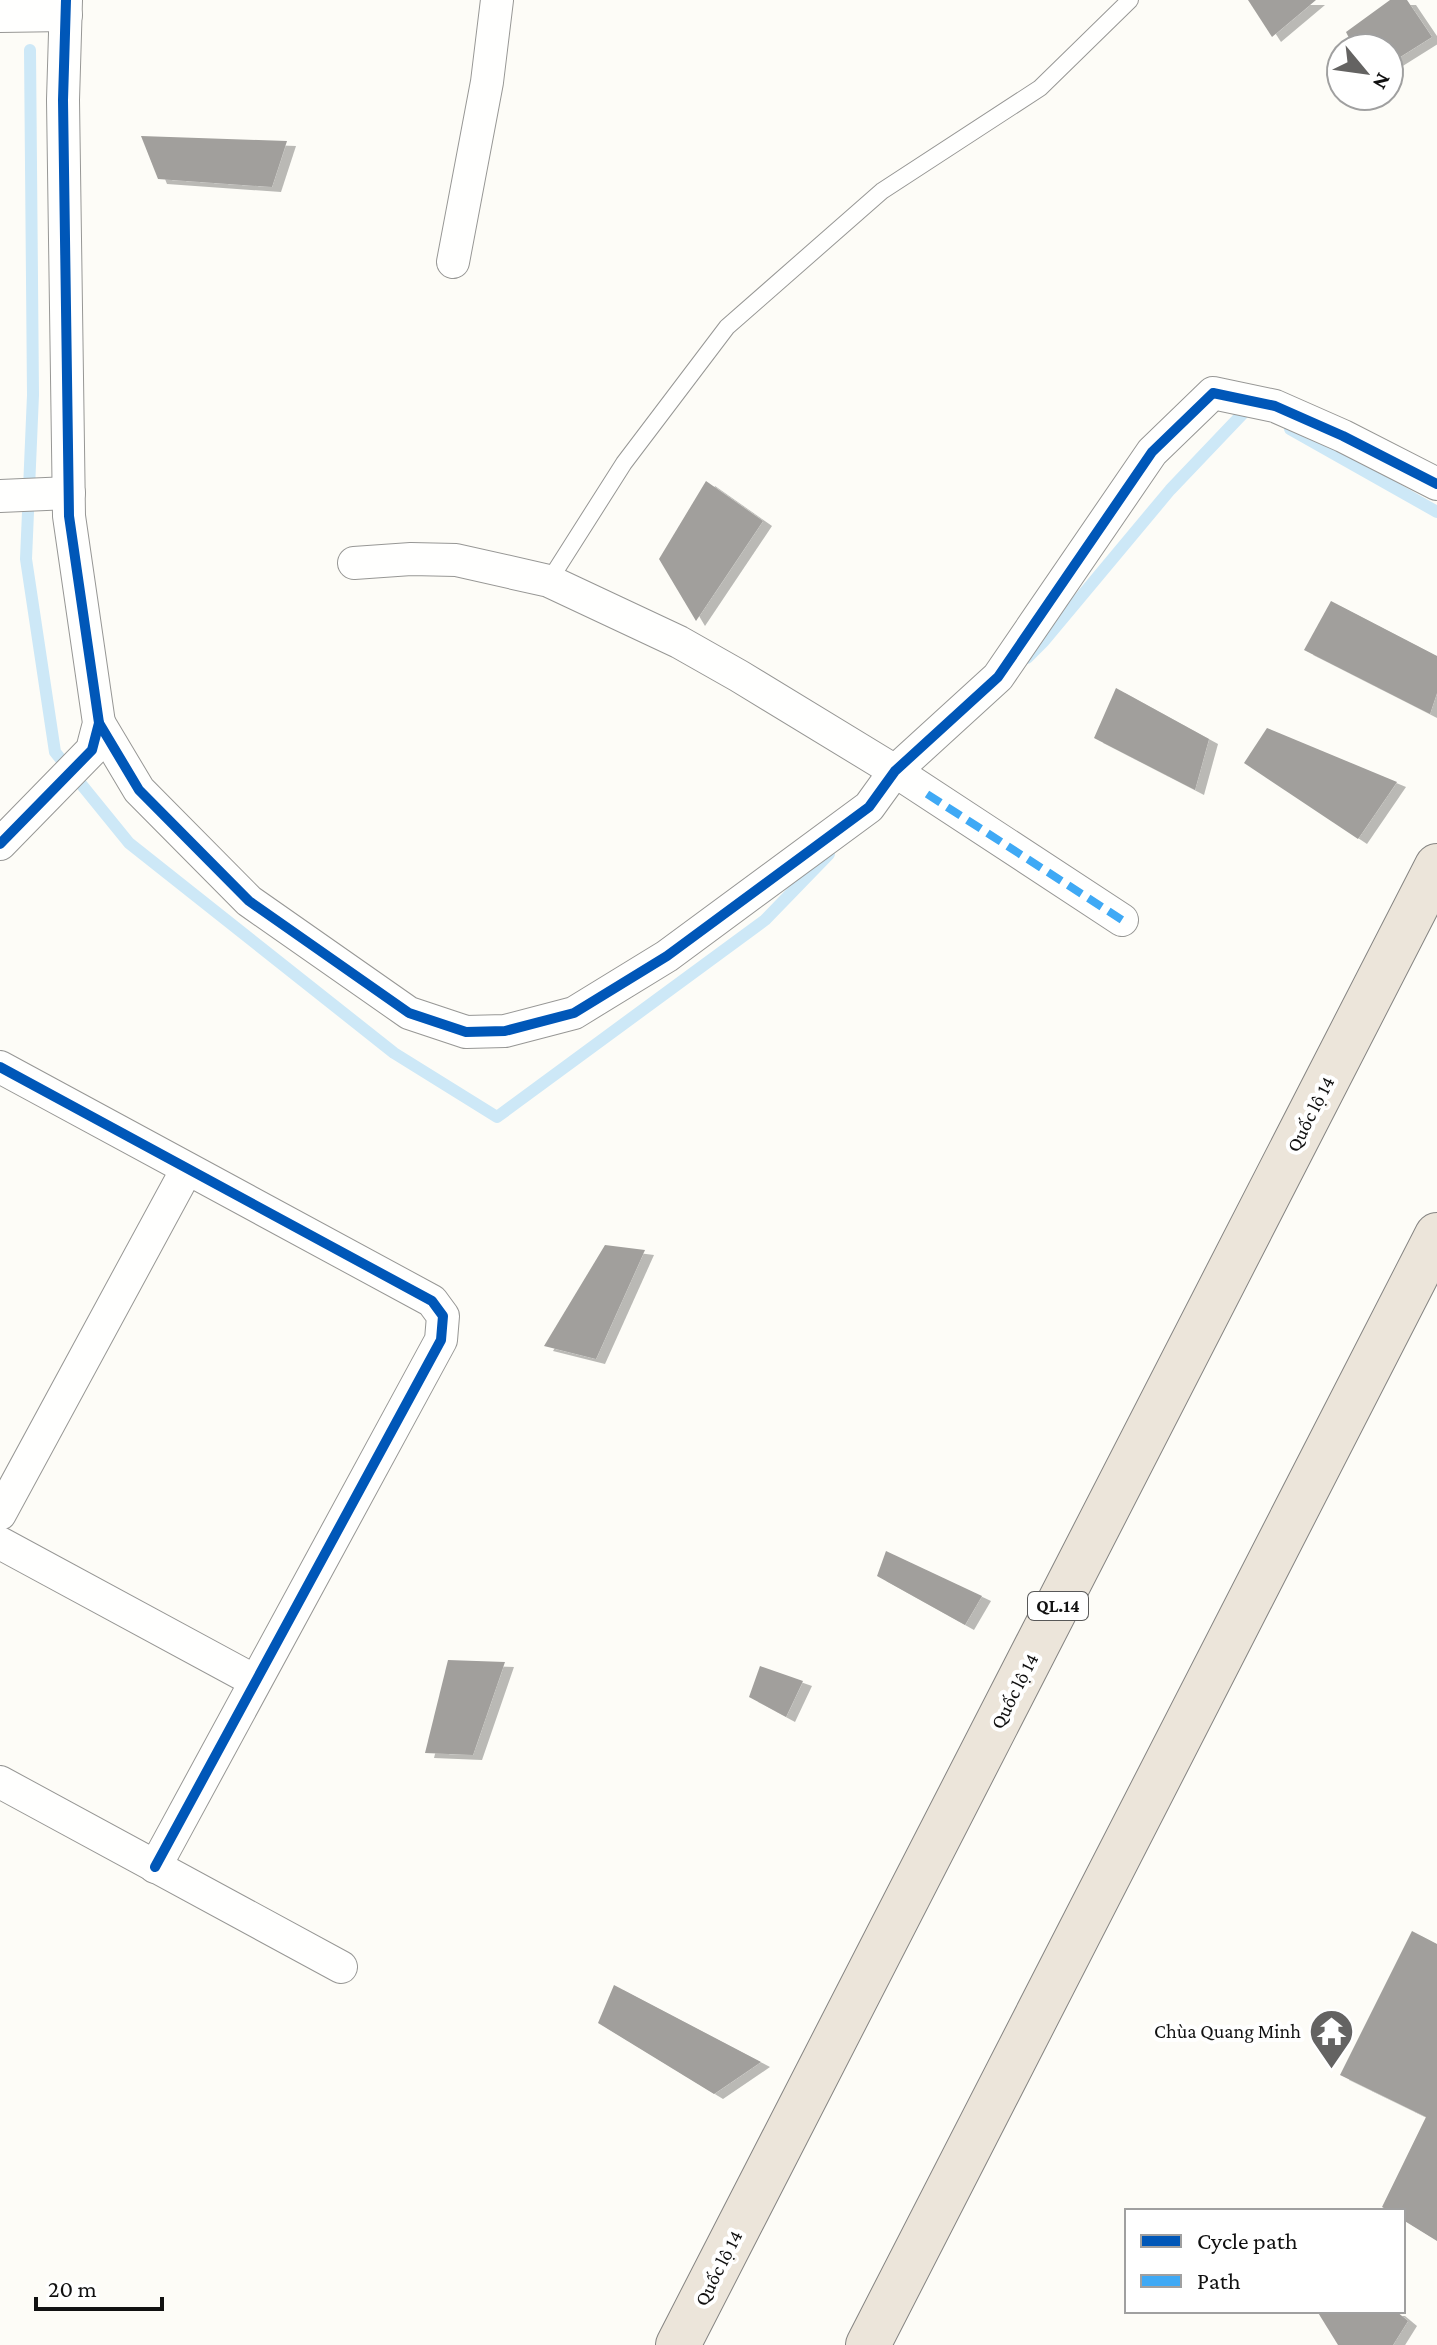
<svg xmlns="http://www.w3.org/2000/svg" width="1437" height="2345" font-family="'Crimson Pro',serif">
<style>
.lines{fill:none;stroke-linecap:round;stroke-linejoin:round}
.stream{stroke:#cde8f7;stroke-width:12}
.building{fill:#a19f9c;filter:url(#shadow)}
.service-casing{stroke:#979795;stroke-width:18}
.minor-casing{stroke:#979795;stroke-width:34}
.trunk-casing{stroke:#858482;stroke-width:46}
.service{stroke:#fffffe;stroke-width:16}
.minor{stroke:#fffffe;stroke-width:32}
.trunk{stroke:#ece5da;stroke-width:44}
.quiet{stroke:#3fa9f5;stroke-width:8;stroke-dasharray:16 8;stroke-linecap:butt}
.cycleway-casing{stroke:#fff;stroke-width:15}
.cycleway{stroke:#0057b8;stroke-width:10}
.labels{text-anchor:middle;stroke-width:8;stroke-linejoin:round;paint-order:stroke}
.shield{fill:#fff;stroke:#585858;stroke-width:2}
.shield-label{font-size:18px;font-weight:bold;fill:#111}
.street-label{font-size:20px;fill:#111;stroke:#fff}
.poi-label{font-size:20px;fill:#111;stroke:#fff;text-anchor:end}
</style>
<defs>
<filter id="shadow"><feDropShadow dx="9" dy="5" stdDeviation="0" flood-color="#0004"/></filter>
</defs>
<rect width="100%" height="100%" fill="#fdfcf7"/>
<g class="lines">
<g class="stream">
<polyline points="30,50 33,395 26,559 55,752 129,843 394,1053 497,1117 765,920 829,854"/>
<polyline points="1290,429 1437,512"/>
<polyline points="1027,658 1044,641 1170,490 1250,406"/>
</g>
</g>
<g class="building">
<polygon points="1248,0 1316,0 1272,37"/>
<polygon points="1390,0 1407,0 1432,37 1389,64 1389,48 1354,48 1346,32"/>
<polygon points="141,136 287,141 272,187 158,179"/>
<polygon points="706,481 763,521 696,621 659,559"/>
<polygon points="1331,601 1437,656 1437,693 1430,714 1304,650"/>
<polygon points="1116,688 1209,739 1195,790 1094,738"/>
<polygon points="1267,728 1397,782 1358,839 1244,763"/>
<polygon points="605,1245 645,1250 596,1359 544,1346"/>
<polygon points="886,1551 982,1596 965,1625 877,1576"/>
<polygon points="448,1660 505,1662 473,1755 425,1753"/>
<polygon points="760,1666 803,1681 786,1717 749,1697"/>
<polygon points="1412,1931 1437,1944 1437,2241 1403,2220 1403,2211 1389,2211 1382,2207 1426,2117 1340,2075"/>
<polygon points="614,1985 761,2062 714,2094 598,2023"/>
<polygon points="1317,2311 1396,2311 1408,2321 1393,2345 1338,2345"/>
</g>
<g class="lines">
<defs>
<polyline id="service" points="549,581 624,463 727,327 882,191 1040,88 1130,0"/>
<g id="minor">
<polyline points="0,16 66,15"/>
<polyline points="453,262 487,82 497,0"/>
<polyline points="0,496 69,493"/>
<polyline points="354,563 411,559 456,560 549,581 679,642 739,676 895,771 1122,920"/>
<polyline points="99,723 139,790 249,901 409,1013 466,1032 505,1031 574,1013 667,956 869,807 895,771 998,677 1152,452 1213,393 1275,406 1343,436 1437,484"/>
<polyline points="0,844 92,750 99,723 69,516 63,100 66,0"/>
<polyline points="0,1067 432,1301 443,1316 441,1340 155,1867"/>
<polyline points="0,1514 187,1169"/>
<polyline points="0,1543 255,1681"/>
<polyline points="0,1782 341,1967"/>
</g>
<g id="trunk">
<polyline points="678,2345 1437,866"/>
<polyline points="868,2345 1437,1235"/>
</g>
</defs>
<use href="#service" class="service-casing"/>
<use href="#minor" class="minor-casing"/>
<use href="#trunk" class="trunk-casing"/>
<use href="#service" class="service"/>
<use href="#minor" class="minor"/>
<use href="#trunk" class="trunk"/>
<polyline class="quiet" points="927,794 1122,920"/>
<defs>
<g id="cycleway">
<polyline points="99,723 139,790 249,901 409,1013 466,1032 505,1031 574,1013 667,956 869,807 895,771 998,677 1152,452 1213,393 1275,406 1343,436 1437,484"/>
<polyline points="0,844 92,750 99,723 69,516 63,100 66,0"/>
<polyline points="0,1067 432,1301 443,1316 441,1340 155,1867"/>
</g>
</defs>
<use href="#cycleway" class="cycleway-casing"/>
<use href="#cycleway" class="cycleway"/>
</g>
<defs>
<symbol id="temple-pin" viewBox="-11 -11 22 30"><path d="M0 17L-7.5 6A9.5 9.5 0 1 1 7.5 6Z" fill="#646362" stroke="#fff"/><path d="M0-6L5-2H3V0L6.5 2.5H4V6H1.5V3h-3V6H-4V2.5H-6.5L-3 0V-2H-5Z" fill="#fff"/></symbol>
</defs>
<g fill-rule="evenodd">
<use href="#temple-pin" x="1306" y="2006" width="51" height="69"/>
</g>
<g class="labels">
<rect class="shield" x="1028" y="1592" width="60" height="28" rx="6"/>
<g class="shield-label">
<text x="1058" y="1612">QL.14</text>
</g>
<g class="street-label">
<text transform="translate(1310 1114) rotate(-63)" y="7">Quốc lộ 14</text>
<text transform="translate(1014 1691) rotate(-63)" y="7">Quốc lộ 14</text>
<text transform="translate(718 2268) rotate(-63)" y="7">Quốc lộ 14</text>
</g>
<g class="poi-label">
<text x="1301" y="2038">Chùa Quang Minh</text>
</g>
</g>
<rect x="1125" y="2209" width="280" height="104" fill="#ffffff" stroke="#a0a0a0" stroke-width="2"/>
<rect x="1141" y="2235" width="40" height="12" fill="#0057b8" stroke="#a0a0a0" stroke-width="2"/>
<text x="1197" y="2249" font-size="24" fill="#111111">Cycle path</text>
<rect x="1141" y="2275" width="40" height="12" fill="#3fa9f5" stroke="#a0a0a0" stroke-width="2"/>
<text x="1197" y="2289" font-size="24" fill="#111111">Path</text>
<g transform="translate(1365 72) rotate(119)"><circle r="38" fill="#ffffff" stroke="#a0a0a0" stroke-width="2"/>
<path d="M0-6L14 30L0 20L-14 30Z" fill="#646362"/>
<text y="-12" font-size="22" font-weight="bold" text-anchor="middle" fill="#111111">N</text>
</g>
<path d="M36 2297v12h126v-12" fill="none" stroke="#111111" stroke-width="4"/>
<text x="48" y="2297" font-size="24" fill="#111111" stroke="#ffffff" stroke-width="6" paint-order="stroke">20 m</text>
</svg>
